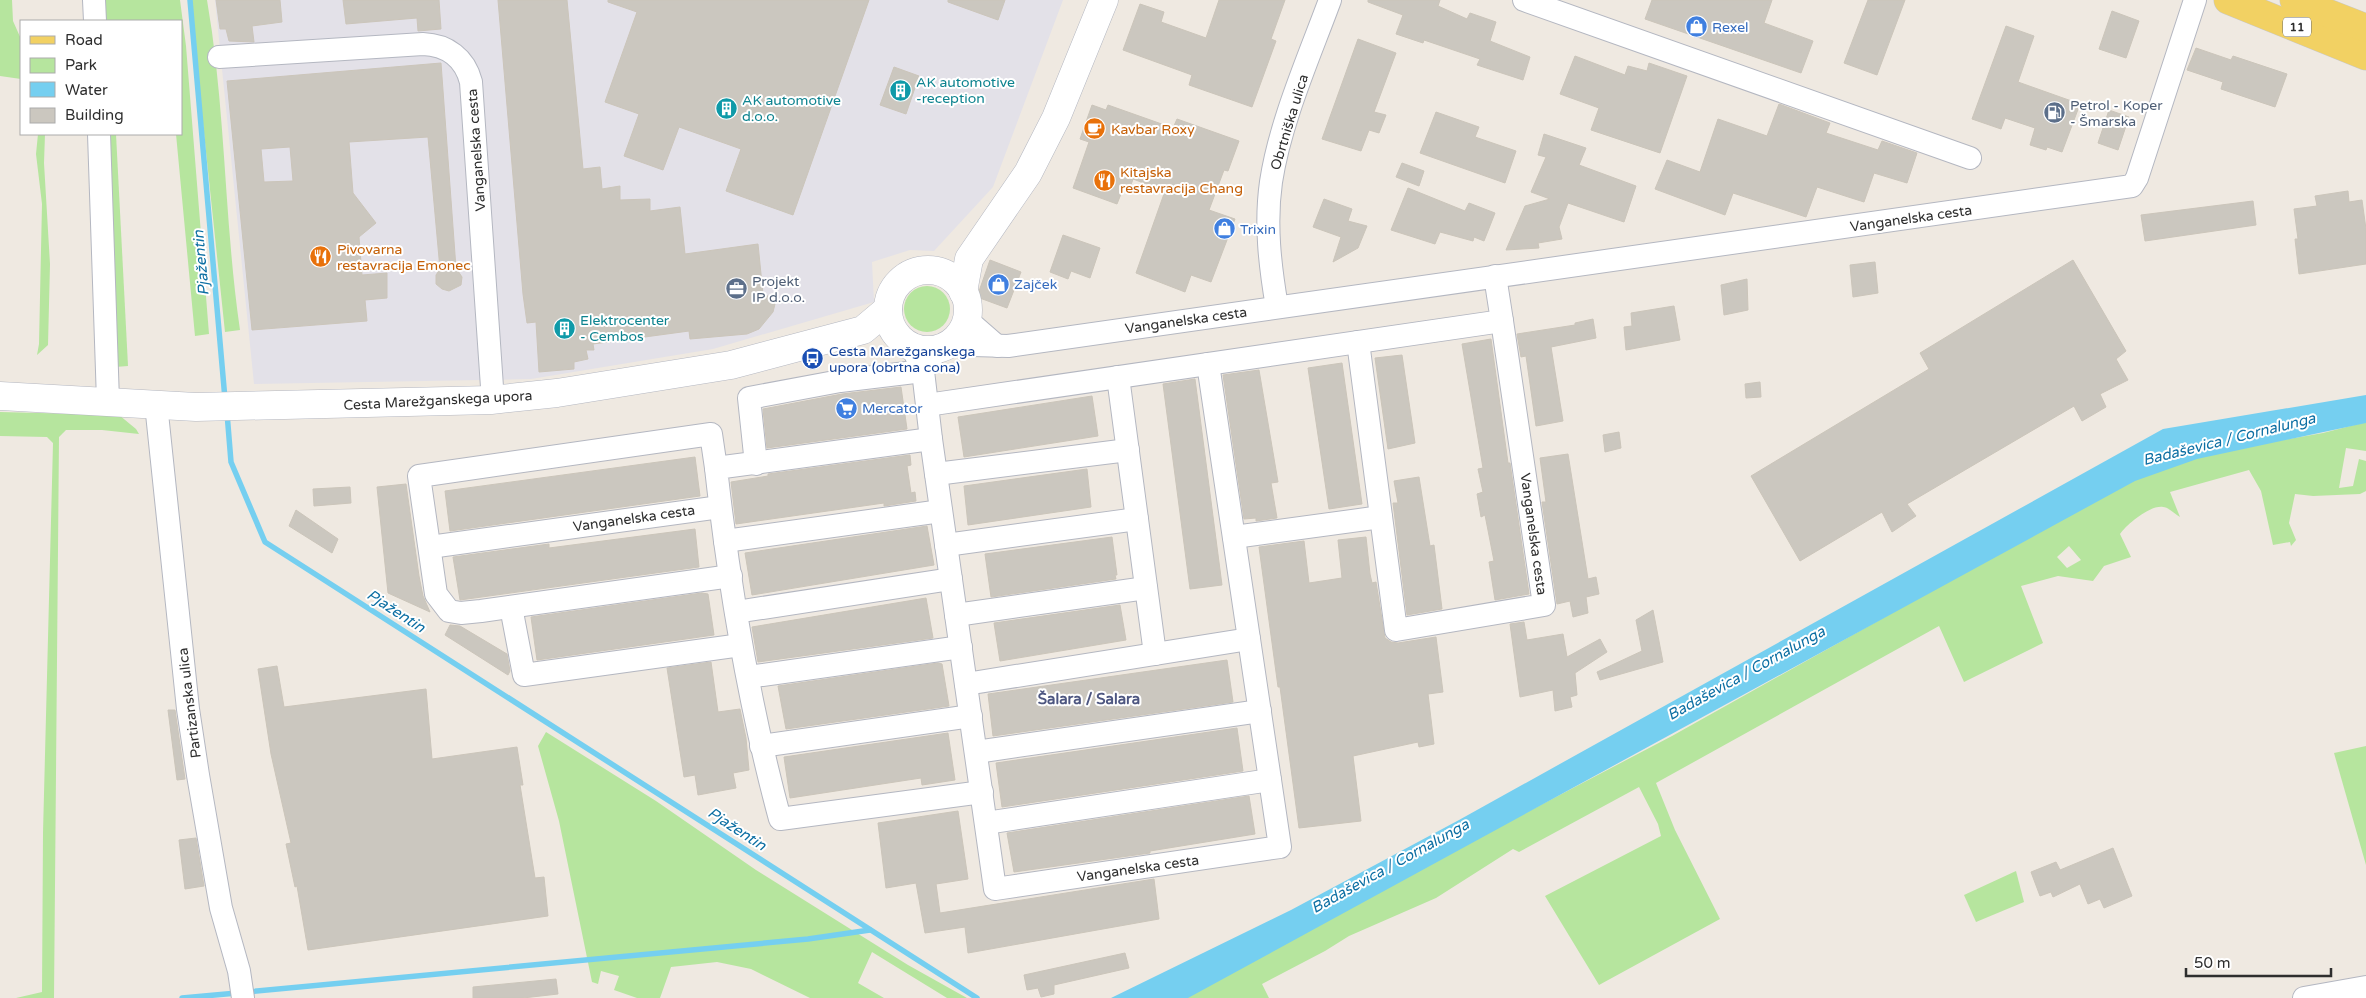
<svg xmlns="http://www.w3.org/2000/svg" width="2366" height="998" font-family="'Varela Round',sans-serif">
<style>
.industrial{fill:#e3e1e8}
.green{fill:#b6e59e;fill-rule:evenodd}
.water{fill:#75cff0}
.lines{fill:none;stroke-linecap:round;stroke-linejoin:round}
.stream{stroke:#75cff0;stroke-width:5.5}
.building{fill:#cbc7bf;stroke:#cbc5ba;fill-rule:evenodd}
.minor-casing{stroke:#b4b7c1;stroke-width:24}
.tertiary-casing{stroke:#b4b7c1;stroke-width:29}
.primary-casing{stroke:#c9c9c9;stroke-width:29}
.minor{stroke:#fff;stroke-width:22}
.tertiary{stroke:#fff;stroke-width:28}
.primary{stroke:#f2d163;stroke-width:28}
.labels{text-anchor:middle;stroke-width:4;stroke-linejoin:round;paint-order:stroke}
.shield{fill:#fff;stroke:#6d6d6d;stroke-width:1}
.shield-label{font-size:12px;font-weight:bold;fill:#2e2e2e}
.shop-label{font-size:14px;fill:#366cbe;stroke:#fff;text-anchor:start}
.culture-label{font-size:14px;fill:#0d838f;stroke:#fff;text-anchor:start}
.service-label{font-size:14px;fill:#4e5e75;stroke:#fff;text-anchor:start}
.street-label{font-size:14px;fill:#2e2e2e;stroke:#fff}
.food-label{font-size:14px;fill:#c56008;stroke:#fff;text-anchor:start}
.transit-label{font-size:14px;fill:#164399;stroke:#fff;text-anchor:start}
.water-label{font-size:15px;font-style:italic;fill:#0d6fa3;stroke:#fff}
.neighbourhood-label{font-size:15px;font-weight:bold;fill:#4d5680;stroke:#fff}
</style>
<rect width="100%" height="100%" fill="#efe9e1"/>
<polygon class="industrial" points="215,0 1063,0 993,187 934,251 910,250 872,262 874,302 713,349 531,379 254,384"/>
<g class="green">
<polygon points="0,0 12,0 13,21 21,39 21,79 0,76"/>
<polygon points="100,0 180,0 186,46 209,334 195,336 176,134 181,134 181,21 101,21"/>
<path d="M190 0H207C226 109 224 221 240 330L225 332Z"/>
<polygon points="38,134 45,134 44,163 50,264 48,345 37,355 39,344 42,204 36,154"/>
<polygon points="106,134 116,134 128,366 115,367"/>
<circle cx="927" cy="309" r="23"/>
<polygon points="0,412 119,415 136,429 139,434 102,430 66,430 59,437 54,998 16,998 42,992 43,833 53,443 47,437 0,436"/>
<path d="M2366 422V451L2346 448 2339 488 2353 486 2359 459 2366 461V491L2360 494 2313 496 2295 494 2289 523 2296 540 2291 546 2290 542 2273 545 2261 491 2249 470 2170 492 2180 517C2175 514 2168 507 2163 507 2150 505 2127 524 2120 534L2131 557 2104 566 2093 581 2058 576 2021 586 2043 643 1964 682 1939 626 1656 783 1675 830 1720 919 1599 985 1545 896 1661 836 1658 824 1639 787 1519 852 1513 849 1436 898 1349 936 1325 951 1262 984 1269 998H1173L1672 736 2117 487 2191 456 2323 433ZM2069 546 2081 560 2067 568 2057 557Z"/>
<polygon points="546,732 656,801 756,870 908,965 967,998 947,998 872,952 858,983 884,998 810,998 751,969 717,962 671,967 660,998 637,998 614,990 619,976 601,971 598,984 592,982 559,821 538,746"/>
<polygon points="2366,746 2366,865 2334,753"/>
<polygon points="2016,871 2024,902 1976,922 1964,895"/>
</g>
<polygon class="water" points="2366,395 2366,423 2197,459 2135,481 1188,998 1111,998 1291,910 1459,820 2163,429"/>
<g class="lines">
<g class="stream">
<polyline points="190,0 225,399"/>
<polyline points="227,413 231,462 265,542 977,998"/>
<polyline points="247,992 808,939 870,930"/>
<polyline points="182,998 237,993"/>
</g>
</g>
<g class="building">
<polygon points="216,0 280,0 282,22 252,26 254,42 229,41 226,29 220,29"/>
<polygon points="343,0 439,0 441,29 418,31 417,18 346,24"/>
<polygon points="498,0 567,0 583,169 600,167 602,189 620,186 620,200 650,199 650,211 680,207 685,254 758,244 763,294 770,297 775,304 773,312 759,329 747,334 690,339 689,331 593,344 594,350 586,350 588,359 574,362 574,369 539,372 536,322 527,323 523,294"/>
<polygon points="608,0 869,0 793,215 726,191 741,149 679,127 663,170 624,156 639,114 605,102 637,12 608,2"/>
<polygon points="948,0 1005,0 998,20 948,2"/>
<polygon points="1219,0 1285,0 1271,39 1276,41 1252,107 1189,85 1192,75 1123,50 1140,4 1164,12 1161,22 1206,38"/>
<polygon points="1368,0 1440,0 1438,6 1467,19 1470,13 1496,22 1490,41 1530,57 1523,80 1477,65 1480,59 1424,40 1423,43 1396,34 1403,15 1368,2"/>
<polygon points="1652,0 1772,0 1764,23 1813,41 1801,73 1645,19"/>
<polygon points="1868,0 1905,0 1877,75 1844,63"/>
<polygon points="2112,11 2139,21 2126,58 2099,49"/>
<polygon points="2006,26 2034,36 2018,82 2080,104 2062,152 2047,147 2046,150 2030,145 2035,128 2005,118 2001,129 1972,119"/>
<polygon points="1358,39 1396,53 1374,112 1386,115 1379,133 1369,130 1361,151 1322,139"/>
<polygon points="2196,48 2231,60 2233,56 2287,74 2275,107 2221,89 2223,82 2187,70"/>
<polygon points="1575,56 1625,75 1628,66 1647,71 1649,63 1687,76 1660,153 1591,130 1599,108 1560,94"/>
<path d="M441 63 456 268 462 277 461 285 449 291 442 289 436 284V275L440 269 428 137 349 142 353 193 376 223 359 237 362 275 387 273V298L365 300 367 321 252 330 227 81ZM290 147 293 181 264 182 261 149Z"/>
<polygon points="894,67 919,76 906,114 880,105"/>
<polygon points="1779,104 1830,123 1826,133 1878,150 1882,141 1917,153 1907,183 1874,173 1864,202 1817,187 1806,217 1733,193 1725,215 1655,189 1667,160 1700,172 1718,119 1767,136"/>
<polygon points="1092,105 1106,110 1108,105 1173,128 1177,119 1239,141 1228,171 1224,170 1209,210 1235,219 1211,282 1191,275 1185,292 1136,273 1165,191 1133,179 1129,191 1123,189 1117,204 1073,188 1089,142 1080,139"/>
<polygon points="2109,110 2129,117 2118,150 2098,143"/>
<polygon points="1436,112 1479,127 1475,137 1516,151 1505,183 1420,153"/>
<polygon points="1544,134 1586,148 1579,165 1636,186 1624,222 1568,203 1559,227 1562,239 1538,243 1539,248 1506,250 1525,206 1550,199 1531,192 1546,157 1538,155"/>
<polygon points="1402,163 1424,171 1419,186 1396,177"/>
<polygon points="1408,188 1465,211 1469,203 1495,213 1484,241 1474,237 1473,241 1440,232 1435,244 1391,230"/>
<polygon points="2348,191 2349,202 2362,200 2366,229 2366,264 2299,274 2295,239 2298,239 2294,209 2317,206 2315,196"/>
<polygon points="1324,199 1352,209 1348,221 1367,226 1358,248 1333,262 1341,237 1313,227"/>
<polygon points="2253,201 2256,225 2145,241 2141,215"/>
<polygon points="1063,235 1100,248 1090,278 1071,271 1068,279 1050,272"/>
<polygon points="990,260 1021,272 1007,308 977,297"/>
<polygon points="2073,260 2126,351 2116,359 2128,380 2100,394 2106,407 2082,421 2074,406 1907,504 1916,516 1892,532 1882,512 1800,561 1751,476 1929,369 1920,353"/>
<polygon points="1875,262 1878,293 1853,297 1850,265"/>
<polygon points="1747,279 1748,310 1724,315 1721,285"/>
<polygon points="1674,306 1680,340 1626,350 1624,327 1632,326 1631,313"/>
<polygon points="1593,319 1596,338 1551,347 1563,421 1536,426 1526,356 1521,357 1517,334 1575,325 1575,323"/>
<polygon points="1491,339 1508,463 1510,463 1529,594 1495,600 1489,562 1494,561 1485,515 1481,517 1477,494 1483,492 1478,469 1483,468 1462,344"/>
<polygon points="1402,355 1415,443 1388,449 1375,358"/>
<polygon points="1342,363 1362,504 1329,509 1308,368"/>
<polygon points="1259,370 1278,482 1271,483 1277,518 1256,521 1256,518 1244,519 1223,375"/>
<polygon points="1195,379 1222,585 1190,589 1163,384"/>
<polygon points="1760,382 1761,397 1746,398 1745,384"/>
<polygon points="901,387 907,429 767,448 763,409 842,394"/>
<polygon points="1092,396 1098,436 964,457 958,417"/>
<polygon points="1619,432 1621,448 1605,452 1603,435"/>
<polygon points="1568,454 1588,579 1596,577 1599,594 1586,597 1588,613 1573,617 1570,601 1557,604 1542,502 1546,502 1540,458"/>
<polygon points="910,455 911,465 907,466 911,493 915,492 916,501 884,506 884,503 736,524 731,482 768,476 768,474"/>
<polygon points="695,457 700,496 450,531 445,491"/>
<polygon points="1087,469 1091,507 968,525 964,486"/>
<polygon points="1419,477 1430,546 1434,545 1442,609 1407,615 1393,503 1398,503 1394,481"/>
<polygon points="406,484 419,576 423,596 430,612 388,593 377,487"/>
<polygon points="350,487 351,503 314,506 313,489"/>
<polygon points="296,510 338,539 332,553 289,526"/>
<polygon points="927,526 934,565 752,595 745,553"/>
<polygon points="695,529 699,567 460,600 453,557 549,544 549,548"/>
<polygon points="1112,537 1117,575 1115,575 1116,579 991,597 985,554"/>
<polygon points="1366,537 1370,574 1372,583 1376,582 1385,638 1391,642 1398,643 1436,637 1443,692 1428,694 1434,744 1419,747 1418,742 1353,756 1361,821 1299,828 1280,687 1278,687 1259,547 1304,541 1309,583 1342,578 1338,540"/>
<polygon points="702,593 708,594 714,635 537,660 531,617"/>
<polygon points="926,598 933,638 758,662 752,627"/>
<polygon points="1120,605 1126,640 1000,661 994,623"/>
<polygon points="1653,610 1663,662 1600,680 1597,672 1642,651 1636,620"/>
<polygon points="1524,622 1527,640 1563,634 1567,657 1600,639 1607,652 1575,673 1577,695 1570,697 1572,707 1555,711 1553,690 1520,697 1510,624"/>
<polygon points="450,625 460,626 507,654 510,671 508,675 445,635"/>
<polygon points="1227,660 1233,702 993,736 988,694"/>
<polygon points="711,662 718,712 740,709 746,738 749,770 733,773 736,788 698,795 695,775 684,777 667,668"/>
<polygon points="938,663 942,664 949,706 786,729 778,686"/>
<polygon points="277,666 284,707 426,689 432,759 517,747 523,785 520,785 535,878 544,877 548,916 308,950 297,886 295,887 286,844 291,843 271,754 258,669"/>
<polygon points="168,710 175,710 185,779 177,780"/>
<polygon points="1237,728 1243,771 1002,807 996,763"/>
<polygon points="948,733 955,780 922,785 921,778 790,798 784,757"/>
<polygon points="1249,796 1255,834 1150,851 1150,853 1014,872 1007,833"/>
<polygon points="958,811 968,879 936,884 940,913 1154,879 1159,919 968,953 965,927 925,933 916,883 886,888 878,823"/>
<polygon points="196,838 204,886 185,889 179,840"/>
<polygon points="2113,848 2132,896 2104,908 2100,899 2088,904 2080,884 2053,897 2051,892 2040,896 2031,872 2056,862 2060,870"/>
<polygon points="1125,953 1129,968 1054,985 1054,994 1041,997 1038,988 1027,990 1024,975"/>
<polygon points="556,979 558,994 523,998 473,998 473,987"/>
</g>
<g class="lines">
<defs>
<g id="minor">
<polyline points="94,0 95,21"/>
<polyline points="1524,0 1970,158"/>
<path d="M219 57 423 44C447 45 465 58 471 82L492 387 491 400"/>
<polyline points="99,134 108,401"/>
<path d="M1277 307C1270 266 1265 224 1271 182 1280 122 1309 57 1330 0"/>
<polyline points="966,319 997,346"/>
<polyline points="953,340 973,345 1008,346 2132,186 2137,178 2195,0"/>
<polyline points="1358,342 1396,630 1544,605 1502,321"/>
<polyline points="912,347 923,371 931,439 995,889 1280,847 1208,364"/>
<polyline points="923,371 937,349"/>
<polyline points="1118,377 1155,654"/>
<polyline points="156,404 188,709 198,775 221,908 239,971 243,998"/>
<polyline points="927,405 1502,321 1495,276"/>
<path d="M931 439 716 468C729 586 749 704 780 819L982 792"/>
<polyline points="756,464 749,398 840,381 923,371"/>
<polyline points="716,468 711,434 419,476 436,594 449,611 461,613 481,611 731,576"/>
<polyline points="936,474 1128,450"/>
<polyline points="1234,537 1381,517"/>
<polyline points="725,541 941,511"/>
<polyline points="946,545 1137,519"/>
<polyline points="430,547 720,507"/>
<polyline points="511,607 524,675 741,645"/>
<polyline points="736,612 951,579"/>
<polyline points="956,615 1146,588"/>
<polyline points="748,677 961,647"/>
<polyline points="966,684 1249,639"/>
<polyline points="761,746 971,716"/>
<polyline points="976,752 1260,711"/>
<polyline points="986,823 1270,780"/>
<polyline points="2304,998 2366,987"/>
</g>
<g id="tertiary">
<circle cx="928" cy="310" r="40"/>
<polyline points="963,292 969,259 1028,173 1056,118 1104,0"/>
<polyline points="0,396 196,407 491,400 557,393 731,365 863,330 888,309"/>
</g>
<g id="primary">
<polyline points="2228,0 2366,56"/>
<polyline points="2294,0 2366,28"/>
</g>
</defs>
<use href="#minor" class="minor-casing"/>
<use href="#tertiary" class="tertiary-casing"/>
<use href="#primary" class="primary-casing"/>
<use href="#minor" class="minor"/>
<use href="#tertiary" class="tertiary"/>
<use href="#primary" class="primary"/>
</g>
<defs>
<symbol id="shop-disc" viewBox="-11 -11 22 22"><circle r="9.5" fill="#3f7fe0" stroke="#fff"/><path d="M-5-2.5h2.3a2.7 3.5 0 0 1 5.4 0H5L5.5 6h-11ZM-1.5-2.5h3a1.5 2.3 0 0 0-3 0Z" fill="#fff"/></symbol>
<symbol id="building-disc" viewBox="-11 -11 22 22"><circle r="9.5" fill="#0f9aa8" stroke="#fff"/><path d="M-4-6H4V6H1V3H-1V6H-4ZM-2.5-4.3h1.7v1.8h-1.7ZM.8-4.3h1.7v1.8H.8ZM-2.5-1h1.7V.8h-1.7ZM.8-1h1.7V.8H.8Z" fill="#fff"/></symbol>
<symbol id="fuel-disc" viewBox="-11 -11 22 22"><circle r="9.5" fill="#5c6f8a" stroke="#fff"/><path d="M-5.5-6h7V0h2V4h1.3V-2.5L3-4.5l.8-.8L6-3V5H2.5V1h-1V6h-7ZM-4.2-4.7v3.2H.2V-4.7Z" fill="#fff"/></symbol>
<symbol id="cafe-disc" viewBox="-11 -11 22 22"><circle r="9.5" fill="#e8710a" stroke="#fff"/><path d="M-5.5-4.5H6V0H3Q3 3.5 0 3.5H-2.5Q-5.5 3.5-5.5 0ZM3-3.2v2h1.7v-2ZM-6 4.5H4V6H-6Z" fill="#fff"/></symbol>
<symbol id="restaurant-disc" viewBox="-11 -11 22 22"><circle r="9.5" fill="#e8710a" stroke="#fff"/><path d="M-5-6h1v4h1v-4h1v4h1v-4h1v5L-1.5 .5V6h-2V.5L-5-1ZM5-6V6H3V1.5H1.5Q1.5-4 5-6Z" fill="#fff"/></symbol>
<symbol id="office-disc" viewBox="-11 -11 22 22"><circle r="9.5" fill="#5c6f8a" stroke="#fff"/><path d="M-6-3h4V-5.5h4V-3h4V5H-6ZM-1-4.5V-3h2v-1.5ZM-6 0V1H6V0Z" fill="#fff"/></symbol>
<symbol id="bus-disc" viewBox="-11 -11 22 22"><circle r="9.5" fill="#1a4fb4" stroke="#fff"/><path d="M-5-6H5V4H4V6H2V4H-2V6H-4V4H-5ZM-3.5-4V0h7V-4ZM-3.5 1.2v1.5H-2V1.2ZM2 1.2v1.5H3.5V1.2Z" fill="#fff"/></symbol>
<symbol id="supermarket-disc" viewBox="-11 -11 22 22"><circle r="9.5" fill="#3f7fe0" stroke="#fff"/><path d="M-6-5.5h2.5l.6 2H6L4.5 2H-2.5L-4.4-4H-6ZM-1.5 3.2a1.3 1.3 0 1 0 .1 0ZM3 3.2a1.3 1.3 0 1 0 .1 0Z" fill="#fff"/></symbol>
</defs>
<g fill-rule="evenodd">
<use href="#shop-disc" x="1684" y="14" width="25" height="25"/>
<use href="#building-disc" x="888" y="78" width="25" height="25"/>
<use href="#building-disc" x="714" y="96" width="25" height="25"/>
<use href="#fuel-disc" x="2042" y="100" width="25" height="25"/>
<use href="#cafe-disc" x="1082" y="116" width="25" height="25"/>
<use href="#restaurant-disc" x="1092" y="168" width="25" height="25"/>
<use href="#shop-disc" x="1212" y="216" width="25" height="25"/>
<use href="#restaurant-disc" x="308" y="244" width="25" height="25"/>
<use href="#shop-disc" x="986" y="272" width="25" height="25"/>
<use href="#office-disc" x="724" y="276" width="25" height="25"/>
<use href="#building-disc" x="552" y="316" width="25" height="25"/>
<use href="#bus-disc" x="800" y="346" width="25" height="25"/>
<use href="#supermarket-disc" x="834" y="396" width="25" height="25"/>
</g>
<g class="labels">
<rect class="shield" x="2283" y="17.5" width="28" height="19" rx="4"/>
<g class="shield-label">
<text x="2297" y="31">11</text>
</g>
<g class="shop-label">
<text x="1712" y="32">Rexel</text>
<text x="1240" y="234">Trixin</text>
<text x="1014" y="289">Zajček</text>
<text x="862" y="413">Mercator</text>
</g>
<g class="culture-label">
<text x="916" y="87">AK automotive<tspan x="916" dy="16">-reception</tspan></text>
<text x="742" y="105">AK automotive<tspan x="742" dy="16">d.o.o.</tspan></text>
<text x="580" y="325">Elektrocenter<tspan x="580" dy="16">- Cembos</tspan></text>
</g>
<g class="service-label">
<text x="2070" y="110">Petrol - Koper<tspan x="2070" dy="16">- Šmarska</tspan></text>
<text x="752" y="286">Projekt<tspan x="752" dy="16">IP d.o.o.</tspan></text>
</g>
<g class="street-label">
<text transform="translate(1289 122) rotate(-73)" y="5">Obrtniška ulica</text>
<text transform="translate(476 150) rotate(-94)" y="5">Vanganelska cesta</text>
<text transform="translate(1911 218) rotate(-8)" y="5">Vanganelska cesta</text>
<text transform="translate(1186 320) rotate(-8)" y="5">Vanganelska cesta</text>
<text transform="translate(438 400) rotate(-3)" y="5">Cesta Marežganskega upora</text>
<text transform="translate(634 518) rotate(-8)" y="5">Vanganelska cesta</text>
<text transform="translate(1534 534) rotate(82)" y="5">Vanganelska cesta</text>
<text transform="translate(189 703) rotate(-97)" y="5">Partizanska ulica</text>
<text transform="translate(1138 868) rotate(-8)" y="5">Vanganelska cesta</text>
</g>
<g class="food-label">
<text x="1111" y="134">Kavbar Roxy</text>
<text x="1120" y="177">Kitajska<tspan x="1120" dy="16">restavracija Chang</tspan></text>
<text x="337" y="254">Pivovarna<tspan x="337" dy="16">restavracija Emonec</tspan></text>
</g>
<g class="transit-label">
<text x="829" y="356">Cesta Marežganskega<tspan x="829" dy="16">upora (obrtna cona)</tspan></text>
</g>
<g class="water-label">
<text transform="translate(201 263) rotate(-95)" y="5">Pjažentin</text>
<text transform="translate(2229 439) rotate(-14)" y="5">Badaševica / Cornalunga</text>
<text transform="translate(396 611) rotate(33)" y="5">Pjažentin</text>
<text transform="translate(1746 673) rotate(-29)" y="5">Badaševica / Cornalunga</text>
<text transform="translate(737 829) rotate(33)" y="5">Pjažentin</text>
<text transform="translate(1390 866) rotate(-29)" y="5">Badaševica / Cornalunga</text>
</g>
<g class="neighbourhood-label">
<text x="1089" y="704">Šalara / Salara</text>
</g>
</g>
<rect x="20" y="20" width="162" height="115" fill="#ffffff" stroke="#ababab"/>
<rect x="30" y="36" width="25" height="8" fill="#f2d163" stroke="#ababab"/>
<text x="65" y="45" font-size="15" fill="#2e2e2e">Road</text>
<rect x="30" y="58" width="25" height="15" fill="#b6e59e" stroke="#ababab"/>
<text x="65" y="70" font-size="15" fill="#2e2e2e">Park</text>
<rect x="30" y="82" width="25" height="15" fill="#75cff0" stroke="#ababab"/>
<text x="65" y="95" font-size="15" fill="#2e2e2e">Water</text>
<rect x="30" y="108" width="25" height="15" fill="#cbc7bf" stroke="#ababab"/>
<text x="65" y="120" font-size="15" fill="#2e2e2e">Building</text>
<path d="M2186 968v8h145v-8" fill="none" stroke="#2e2e2e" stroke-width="2.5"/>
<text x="2194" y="968" font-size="15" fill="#2e2e2e" stroke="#ffffff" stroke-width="4" paint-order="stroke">50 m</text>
</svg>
